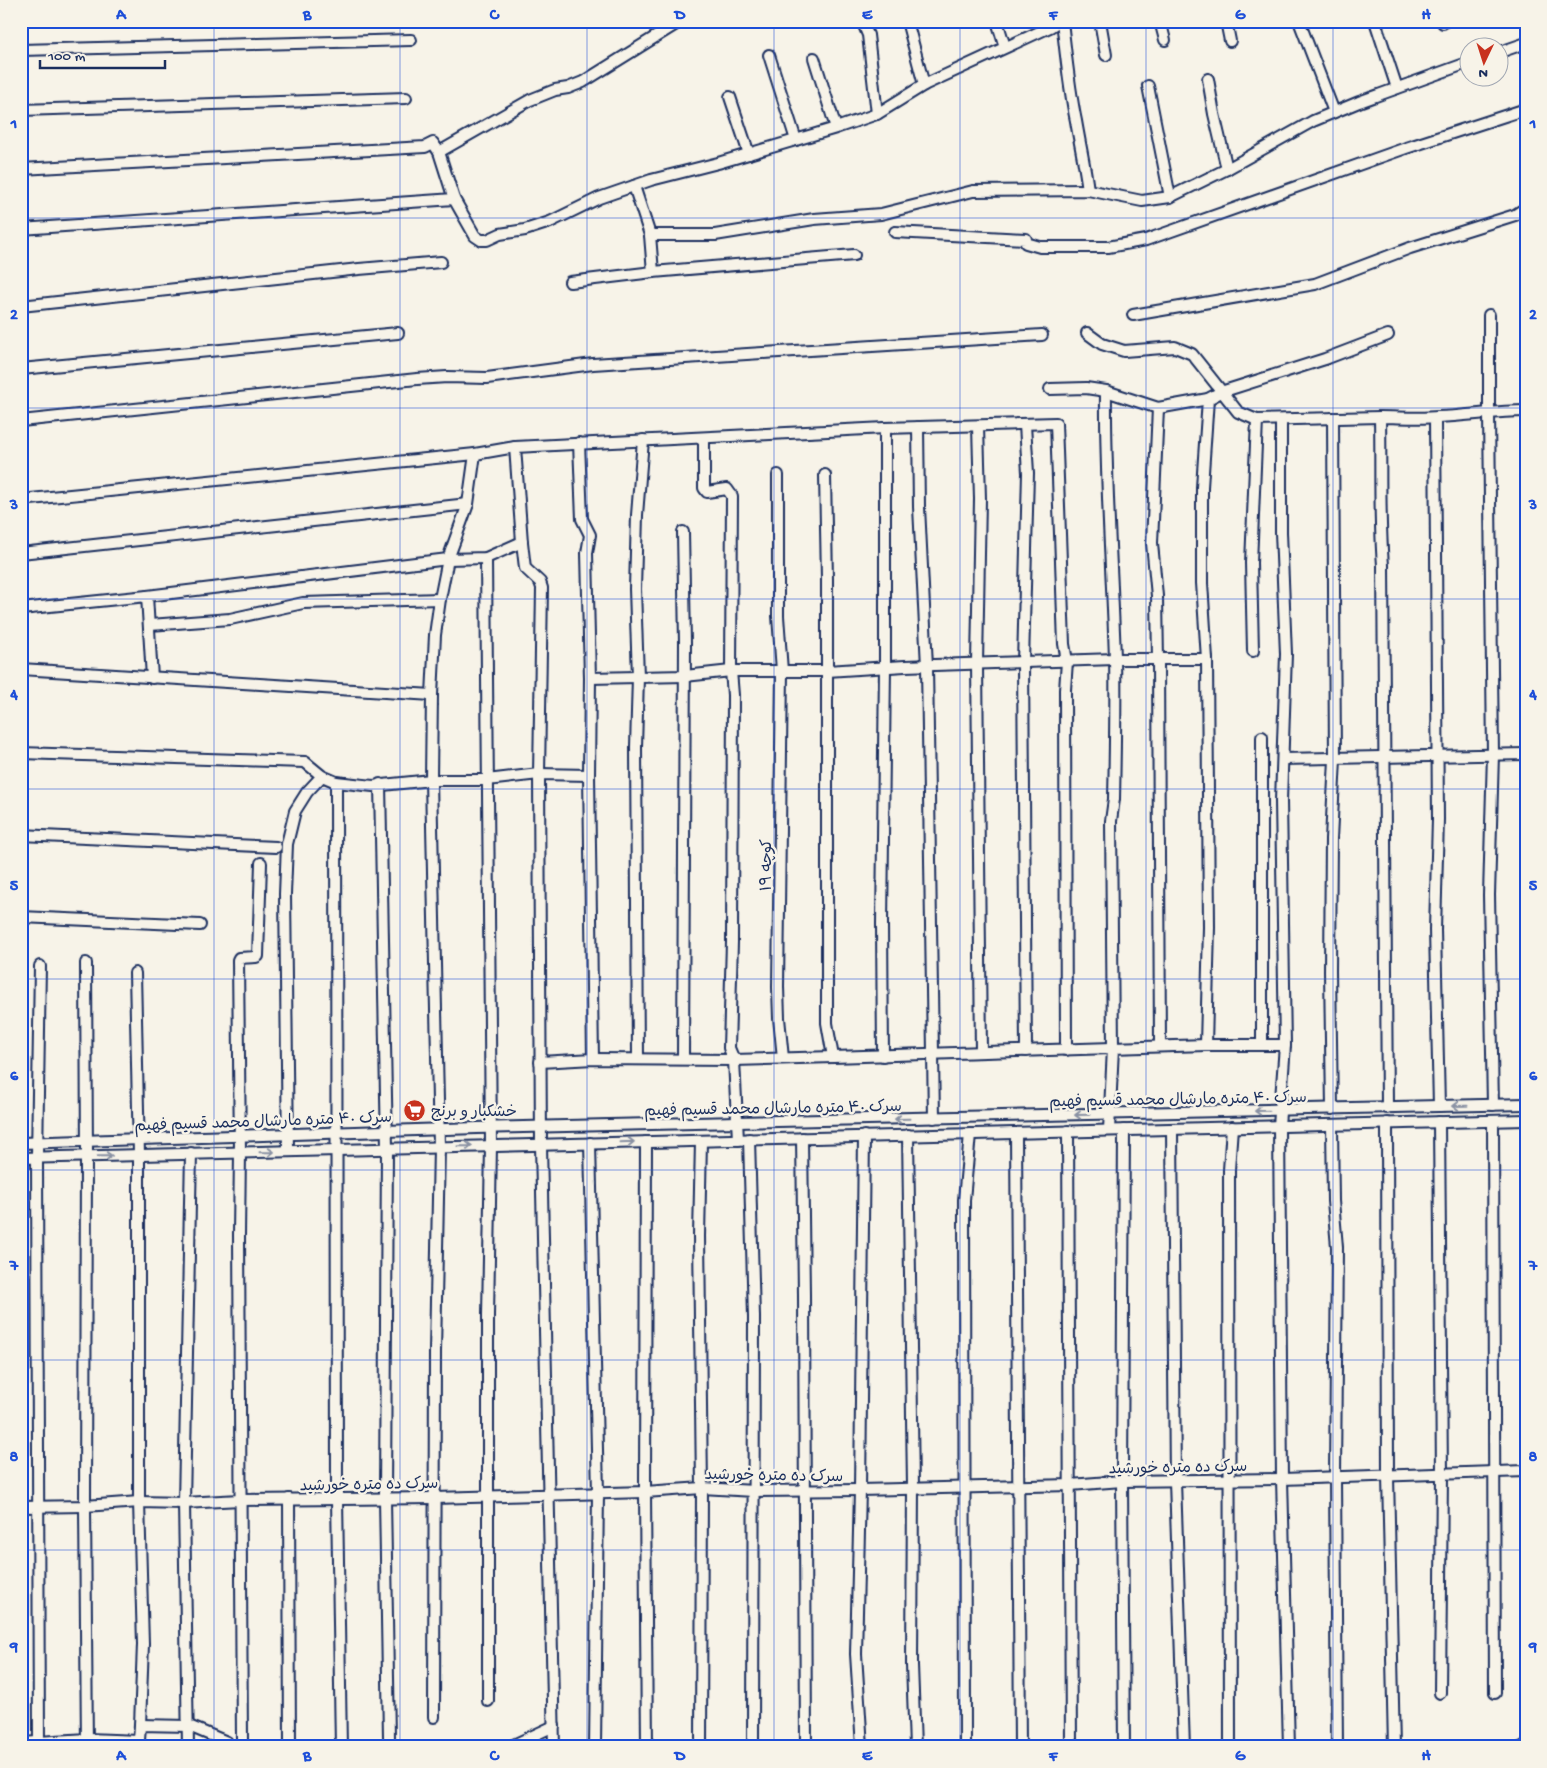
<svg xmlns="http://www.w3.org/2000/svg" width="1547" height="1768" font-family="'Gochi Hand','Playpen Sans Arabic',sans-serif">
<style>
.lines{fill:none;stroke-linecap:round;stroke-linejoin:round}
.minor-casing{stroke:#1b2f5e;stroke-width:14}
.minor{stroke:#f7f3e8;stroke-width:10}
.oneway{stroke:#8991a3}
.grid{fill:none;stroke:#1d4ed8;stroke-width:1;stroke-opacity:0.55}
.labels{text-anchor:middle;stroke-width:5;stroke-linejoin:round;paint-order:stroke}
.street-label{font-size:16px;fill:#1b2f5e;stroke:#f7f3e8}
.poi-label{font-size:16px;fill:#1b2f5e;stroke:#f7f3e8;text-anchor:start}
.neatline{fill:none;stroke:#1d4ed8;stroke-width:2}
.grid-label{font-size:16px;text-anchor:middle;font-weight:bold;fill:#1d4ed8}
</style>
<rect width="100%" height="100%" fill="#f7f3e8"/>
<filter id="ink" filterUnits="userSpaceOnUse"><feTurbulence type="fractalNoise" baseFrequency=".02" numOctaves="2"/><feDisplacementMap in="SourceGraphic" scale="10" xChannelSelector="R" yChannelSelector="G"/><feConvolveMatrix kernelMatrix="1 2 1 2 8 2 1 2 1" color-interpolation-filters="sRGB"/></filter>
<g filter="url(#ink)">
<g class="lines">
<defs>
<g id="minor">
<polyline points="862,21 868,35 877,114"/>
<polyline points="907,21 924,85"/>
<polyline points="997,21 1005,47"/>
<path d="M1062 21C1066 55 1069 88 1076 121 1080 145 1085 166 1088 190"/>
<polyline points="1100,21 1106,55"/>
<polyline points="1160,21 1165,40"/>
<polyline points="1226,21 1230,41"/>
<polyline points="1299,21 1334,112"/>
<polyline points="1375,21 1397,88"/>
<polyline points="1443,21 1443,23"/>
<polyline points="21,50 411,40"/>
<polyline points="1500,52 1526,43"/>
<polyline points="769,55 796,140"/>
<polyline points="814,58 836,128"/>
<polyline points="1208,79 1214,114 1227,169"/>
<polyline points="1148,86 1170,197"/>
<polyline points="730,97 749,154"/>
<polyline points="21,110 406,98"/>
<polyline points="439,152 530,100 555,90 568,88 583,82 681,21"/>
<polyline points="21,169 425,147 433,143 439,152 454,199 475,236 481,240 487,240 500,234 525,230 550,222 599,198 651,180 718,163 836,128 877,114 924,85 1050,27 1059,21"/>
<polyline points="634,186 650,235 715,235 814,219 881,214 973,191 1088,190 1142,201 1170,197 1227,169 1313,121 1359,102 1470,62"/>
<polyline points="21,229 454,199"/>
<polyline points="895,232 1026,239 1026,243 1040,247 1108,247 1146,240 1406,148 1526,109"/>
<polyline points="650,235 653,272"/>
<polyline points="570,282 653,272 854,255"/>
<polyline points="21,306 359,269 441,262"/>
<polyline points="1133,315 1315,284 1410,248 1515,215 1526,208"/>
<polyline points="1489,315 1489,414 1493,754 1489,895 1493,1105"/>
<polyline points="1087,333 1102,344 1124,351 1175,347 1192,354 1238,412 1257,420 1380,417"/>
<polyline points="21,369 398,333"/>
<polyline points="1050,389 1086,388 1106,391 1158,408 1208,399 1221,392 1325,359 1388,335"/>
<path d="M1106 391C1105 481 1112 569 1115 658 1116 705 1115 752 1114 799L1111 821 1113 1048 1109 1130"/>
<polyline points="1158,408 1152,543 1157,596 1158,661 1160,1046"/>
<polyline points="1435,418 1438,819 1435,930 1439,1106"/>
<polyline points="1281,420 1281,532 1286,654 1281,801 1285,1045 1279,1126 1282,1479 1289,1747"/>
<polyline points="21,421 417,379 447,377 487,378 593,364 1042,335"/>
<polyline points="1025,425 1028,473 1023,663 1026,1051"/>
<polyline points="978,426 980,499 977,664 981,1052"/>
<polyline points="918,427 919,507 927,666 934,1118"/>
<polyline points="704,438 704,488 707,492 727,489 732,496 731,671 733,695 732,942 729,1048 734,1060 738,1140"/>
<polyline points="579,443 582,519 590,535 587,553 590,678 589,775 593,1059"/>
<polyline points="515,447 522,542 525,568 540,582 542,588 539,774 541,1145 554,1747"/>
<polyline points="778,475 778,616 782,671 778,987 779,1018 783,1058"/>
<polyline points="825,475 827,579 827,1023 833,1057"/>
<polyline points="21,500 475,454 515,447 885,428 1056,423 1064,644 1067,661 1065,690 1066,1050"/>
<polyline points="21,553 468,504"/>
<polyline points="486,558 491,1146 488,1315 488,1701"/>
<polyline points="147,596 152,678"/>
<polyline points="21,609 147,596 448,559 486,558 522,542"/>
<polyline points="150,625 230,619 303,603 440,599"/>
<polyline points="1253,651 1251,563 1257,420"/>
<polyline points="21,669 432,695"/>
<polyline points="590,678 685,676 731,671 827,671 905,666 1115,659 1207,659"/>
<polyline points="1262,737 1262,1045"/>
<polyline points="21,753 305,762 322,776 336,782 373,786 431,780 487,780 539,774 589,775"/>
<polyline points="1283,759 1526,754"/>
<polyline points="336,782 337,1499 341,1747"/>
<polyline points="380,784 387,1148 385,1498 389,1737"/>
<polyline points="21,835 276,847"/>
<polyline points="21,917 200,925"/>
<polyline points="86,963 87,1156"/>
<polyline points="135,973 139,1155 139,1502 143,1644 140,1725"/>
<polyline points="1206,1045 1209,927 1207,659 1202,583 1202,487 1208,399"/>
<polyline points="883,1056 882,924 885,667 885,428"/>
<polyline points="638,1058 636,747 638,677 635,589 637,515 643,440"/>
<polyline points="683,1059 685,643 683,532"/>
<polyline points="540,1062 593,1059 734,1060 833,1057 1206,1045 1285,1045"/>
<path d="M1387 1108 1383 565C1379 516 1381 467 1380 417 1399 417 1418 419 1438 417 1467 416 1496 411 1526 411"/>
<polyline points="1332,1109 1330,971 1331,839 1335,759 1333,418"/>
<polyline points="1493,1121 1495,1693"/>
<polyline points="1439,1122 1442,1475 1440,1693"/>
<polyline points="1387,1123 1388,1476 1394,1747"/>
<polyline points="1332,1125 1333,1201 1337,1247 1335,1477 1337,1747"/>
<polyline points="1172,1129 1175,1481 1184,1747"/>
<polyline points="1124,1130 1122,1481 1124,1747"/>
<polyline points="1068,1131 1071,1747"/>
<polyline points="1016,1133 1020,1747"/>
<polyline points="908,1135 913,1487 912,1665 915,1747"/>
<polyline points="802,1138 804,1294 806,1747"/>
<polyline points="749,1139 754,1317 753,1747"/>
<polyline points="701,1141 699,1236 702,1488 701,1747"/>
<polyline points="646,1142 645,1492 647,1747"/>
<polyline points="21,1143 477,1128 1526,1104"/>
<polyline points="590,1143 598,1493 595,1747"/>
<polyline points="288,1151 285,894 287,844 295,811 307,792 322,776"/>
<polyline points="86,1156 85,1506 87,1747"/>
<polyline points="21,1158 1526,1120"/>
<polyline points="289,1499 290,1747"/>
<polyline points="21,1507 85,1506 139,1502 184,1503 240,1500 434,1498 645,1492 702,1488 754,1491 860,1490 1070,1485 1122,1481 1282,1479 1526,1471"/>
<polyline points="434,1717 435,1352 439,1147 431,780 432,695 435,635 440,599 448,559 468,504 475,454"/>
<polyline points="242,1741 239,1235 240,1152 238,960 239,958 256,957 258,956 261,863"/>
<polyline points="21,1743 88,1739 139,1741 140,1725 189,1726 227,1742 229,1747"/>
<polyline points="39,1747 37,1157 40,966"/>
<polyline points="188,1747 184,1503 191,1153"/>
<polyline points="509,1747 554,1726"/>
<polyline points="862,1747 856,1654 860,1490 864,1136"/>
<polyline points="965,1747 964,1200 970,1134"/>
<polyline points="1230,1747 1229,1170 1232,1127"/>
<polyline points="1522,1747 1526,1746"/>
</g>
</defs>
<use href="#minor" class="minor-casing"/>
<use href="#minor" class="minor"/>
</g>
<defs><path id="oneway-shaft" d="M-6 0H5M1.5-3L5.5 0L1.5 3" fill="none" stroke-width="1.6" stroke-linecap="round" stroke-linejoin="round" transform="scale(1.25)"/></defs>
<g class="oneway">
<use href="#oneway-shaft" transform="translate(1460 1106) rotate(179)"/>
<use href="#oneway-shaft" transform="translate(1262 1111) rotate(179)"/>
<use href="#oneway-shaft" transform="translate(1082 1115) rotate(179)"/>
<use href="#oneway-shaft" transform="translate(902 1119) rotate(179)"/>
<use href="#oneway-shaft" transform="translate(627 1142) rotate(-2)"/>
<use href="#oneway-shaft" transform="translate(465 1146) rotate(-1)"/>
<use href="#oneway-shaft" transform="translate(267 1152) rotate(-1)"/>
<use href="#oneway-shaft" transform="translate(105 1156) rotate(-1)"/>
</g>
</g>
<path class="grid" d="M214 21V1747M400 21V1747M587 21V1747M774 21V1747M960 21V1747M1146 21V1747M1333 21V1747M21 218H1526M21 408H1526M21 599H1526M21 789H1526M21 979H1526M21 1170H1526M21 1360H1526M21 1550H1526"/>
<defs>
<symbol id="supermarket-disc" viewBox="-11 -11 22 22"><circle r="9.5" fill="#c8321e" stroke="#f7f3e8"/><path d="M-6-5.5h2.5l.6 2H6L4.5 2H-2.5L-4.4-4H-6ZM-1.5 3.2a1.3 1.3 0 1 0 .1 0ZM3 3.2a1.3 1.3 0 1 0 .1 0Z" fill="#fff"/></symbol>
</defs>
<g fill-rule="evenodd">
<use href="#supermarket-disc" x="402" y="1098" width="25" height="25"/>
</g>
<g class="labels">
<g class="street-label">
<text transform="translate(765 865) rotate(-90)" y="6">کوچه ۱۹</text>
<text transform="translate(1178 1098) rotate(-1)" y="6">سرک ۴۰ متره مارشال محمد قسیم فهیم</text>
<text transform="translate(773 1107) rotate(-1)" y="6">سرک ۴۰ متره مارشال محمد قسیم فهیم</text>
<text transform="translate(263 1120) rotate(-2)" y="6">سرک ۴۰ متره مارشال محمد قسیم فهیم</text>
<text transform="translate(1178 1466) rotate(-1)" y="6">سرک ده متره خورشید</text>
<text transform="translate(774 1474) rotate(1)" y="6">سرک ده متره خورشید</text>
<text transform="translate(369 1483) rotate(-1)" y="6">سرک ده متره خورشید</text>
</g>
<g class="poi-label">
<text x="431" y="1116">خشکبار و برنج</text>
</g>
</g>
<rect width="1547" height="1768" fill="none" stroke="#f7f3e8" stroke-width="55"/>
<g transform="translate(1484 62) rotate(184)"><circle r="24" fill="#f7f3e8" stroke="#9fa5b1"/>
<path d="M0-4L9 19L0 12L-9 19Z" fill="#c8321e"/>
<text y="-8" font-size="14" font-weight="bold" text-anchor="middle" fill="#1b2f5e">N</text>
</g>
<path d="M40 60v8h125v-8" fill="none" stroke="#1b2f5e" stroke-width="2.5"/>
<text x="48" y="60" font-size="15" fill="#1b2f5e" stroke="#f7f3e8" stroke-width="4" paint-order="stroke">100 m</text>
<rect x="28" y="28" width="1492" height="1712" class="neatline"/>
<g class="grid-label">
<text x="121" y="19">A</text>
<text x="307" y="19">B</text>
<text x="494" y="19">C</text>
<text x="680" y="19">D</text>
<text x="867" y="19">E</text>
<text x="1053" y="19">F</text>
<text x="1240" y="19">G</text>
<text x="1426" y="19">H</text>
<text x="14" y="128">1</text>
<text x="1533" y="128">1</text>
<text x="14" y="319">2</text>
<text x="1533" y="319">2</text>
<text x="14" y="509">3</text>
<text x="1533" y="509">3</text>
<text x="14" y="699">4</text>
<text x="1533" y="699">4</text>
<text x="14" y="890">5</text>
<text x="1533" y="890">5</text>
<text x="14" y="1080">6</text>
<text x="1533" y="1080">6</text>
<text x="14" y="1270">7</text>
<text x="1533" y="1270">7</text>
<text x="14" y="1461">8</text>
<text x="1533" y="1461">8</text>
<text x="14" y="1651">9</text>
<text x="1533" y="1651">9</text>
<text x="121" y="1760">A</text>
<text x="307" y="1760">B</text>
<text x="494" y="1760">C</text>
<text x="680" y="1760">D</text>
<text x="867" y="1760">E</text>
<text x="1053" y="1760">F</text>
<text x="1240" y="1760">G</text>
<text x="1426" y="1760">H</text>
</g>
</svg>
